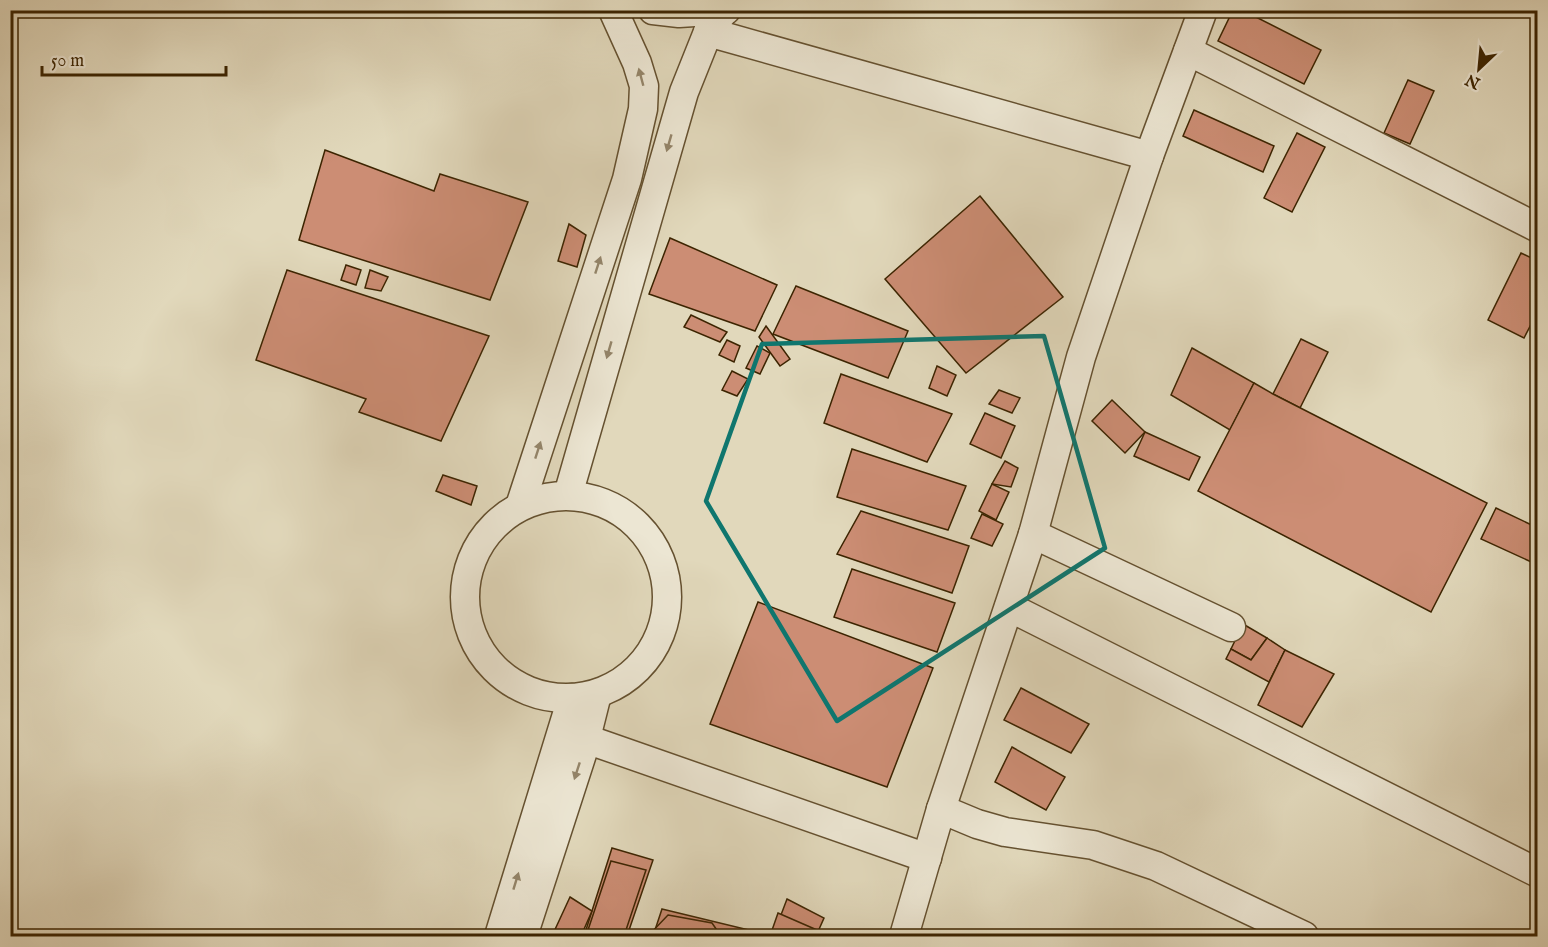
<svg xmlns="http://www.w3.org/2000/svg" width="1548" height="947" font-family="'IM FELL English',serif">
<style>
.building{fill:#cc8d74;stroke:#3c2401;stroke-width:1.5}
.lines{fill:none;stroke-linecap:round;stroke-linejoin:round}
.minor-casing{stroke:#655130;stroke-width:31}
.minor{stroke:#ece6d3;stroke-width:28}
.oneway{fill:#94856a}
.marked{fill:none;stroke:#0f766e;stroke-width:4.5;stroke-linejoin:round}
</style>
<rect width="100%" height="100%" fill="#e1d8bb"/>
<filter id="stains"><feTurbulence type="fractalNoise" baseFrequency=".00333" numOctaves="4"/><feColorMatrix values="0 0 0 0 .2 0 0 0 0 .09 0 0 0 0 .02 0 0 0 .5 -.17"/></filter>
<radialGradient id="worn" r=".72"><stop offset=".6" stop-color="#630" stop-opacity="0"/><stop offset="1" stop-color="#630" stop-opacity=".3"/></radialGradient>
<g class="building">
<polygon points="1233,10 1242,10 1321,50 1304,84 1218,41"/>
<polygon points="1408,80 1434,91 1410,144 1384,133"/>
<polygon points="1194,110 1274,146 1263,172 1183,136"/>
<polygon points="1297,133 1325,147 1292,212 1264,198"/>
<polygon points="325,150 434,191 440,174 528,202 490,300 299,240"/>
<polygon points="980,196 1063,297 966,373 885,279"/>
<polygon points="569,224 586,235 577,267 558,261"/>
<polygon points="670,238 777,285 755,331 649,294"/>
<polygon points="1521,253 1538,261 1538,311 1524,338 1488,320"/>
<polygon points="346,265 361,270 356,285 341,280"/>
<polygon points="287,270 489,336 441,441 359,412 366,399 256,360"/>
<polygon points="370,270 388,277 381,291 365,288"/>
<polygon points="796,286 908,331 888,378 773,334"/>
<polygon points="691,315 727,332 720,342 684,327"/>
<polygon points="766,326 790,359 780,366 759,337"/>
<polygon points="1301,339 1328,352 1300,408 1273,394"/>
<polygon points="727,340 740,346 734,362 719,355"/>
<polygon points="757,346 770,353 760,374 746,368"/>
<polygon points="1192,348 1254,383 1230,430 1171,395"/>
<polygon points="937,366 956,375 947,396 929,388"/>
<polygon points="732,371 748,379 737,396 722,390"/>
<polygon points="841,374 952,414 927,462 824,423"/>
<polygon points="1254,383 1273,394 1487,503 1431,612 1198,491"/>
<polygon points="999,390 1020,398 1012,413 989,404"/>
<polygon points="1112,400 1145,432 1125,453 1092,421"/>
<polygon points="985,413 1015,426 1001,458 970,444"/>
<polygon points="1145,432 1200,457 1189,480 1134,456"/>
<polygon points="852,449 966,486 948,530 837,497"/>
<polygon points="1005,461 1018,468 1011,487 992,484"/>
<polygon points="443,475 477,486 471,505 436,491"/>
<polygon points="992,484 1009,492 996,520 979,511"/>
<polygon points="1496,508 1538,528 1538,565 1481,539"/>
<polygon points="861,511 969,546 952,593 837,554"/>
<polygon points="982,514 1003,524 992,546 971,538"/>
<polygon points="852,569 955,603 937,652 834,617"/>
<polygon points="758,602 933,668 887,787 710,724"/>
<polygon points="1243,624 1267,638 1251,660 1231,649"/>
<polygon points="1267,638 1285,650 1269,682 1226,659 1231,649 1251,660"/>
<polygon points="1285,650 1334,674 1302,727 1258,705"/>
<polygon points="1021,688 1089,724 1071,753 1004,720"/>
<polygon points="1012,747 1065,777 1046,810 995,782"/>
<polygon points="612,848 653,860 627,936 584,936"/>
<polygon points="611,861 646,870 624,936 586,936"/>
<polygon points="570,897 592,911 581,936 552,936"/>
<polygon points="787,899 824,918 816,936 773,936"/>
<polygon points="662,909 753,931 751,936 653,936"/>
<polygon points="778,913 817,930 815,936 770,936"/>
<polygon points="668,915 712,923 721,936 648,936"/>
</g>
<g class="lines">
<defs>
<g id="minor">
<polyline points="653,10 679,13 726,10"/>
<polyline points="708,32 1149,156"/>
<polyline points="1188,51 1538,228"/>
<polyline points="568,495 684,92 708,32 723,12"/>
<circle cx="566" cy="597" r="101"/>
<polyline points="520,506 627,179 643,109 644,86 637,63 613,10"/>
<polyline points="1033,534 1231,627"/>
<polyline points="1009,607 1538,873"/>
<polyline points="586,739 927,858"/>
<polyline points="941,809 977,824 1005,832 1093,845 1156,866 1304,936"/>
<polyline points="499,936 572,698"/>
<polyline points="523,936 582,754 597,694"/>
<polyline points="904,936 941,809 1033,534 1081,357 1149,156 1203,10"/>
</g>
</defs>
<use href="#minor" class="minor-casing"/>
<use href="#minor" class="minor"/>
</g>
<defs><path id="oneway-solid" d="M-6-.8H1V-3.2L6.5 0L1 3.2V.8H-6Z" transform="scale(1.5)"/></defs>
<g class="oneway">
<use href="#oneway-solid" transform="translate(641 77) rotate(-105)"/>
<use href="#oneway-solid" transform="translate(669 143) rotate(106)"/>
<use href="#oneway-solid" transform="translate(598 265) rotate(-72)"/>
<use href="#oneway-solid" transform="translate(609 350) rotate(106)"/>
<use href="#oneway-solid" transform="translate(538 450) rotate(-72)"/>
<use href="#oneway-solid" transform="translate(577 771) rotate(108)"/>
<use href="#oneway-solid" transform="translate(516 881) rotate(-73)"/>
</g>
<path class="marked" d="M1044 336 1105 548 837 721 706 501 762 344Z"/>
<rect width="1548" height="947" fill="none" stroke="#e1d8bb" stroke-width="36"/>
<rect x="12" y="12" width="1524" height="923" fill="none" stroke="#3c2401" stroke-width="3"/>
<rect x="18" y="18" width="1512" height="911" fill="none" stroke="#3c2401" stroke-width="1.5"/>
<g transform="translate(1479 69) rotate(206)" stroke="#ece6d3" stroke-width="4.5" paint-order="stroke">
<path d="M0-4.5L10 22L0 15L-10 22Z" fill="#3c2401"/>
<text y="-9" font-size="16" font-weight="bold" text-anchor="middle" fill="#3c2401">N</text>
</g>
<path d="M42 66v9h184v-9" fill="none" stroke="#3c2401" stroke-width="3"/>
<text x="51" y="66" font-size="18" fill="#3c2401" stroke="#ece6d3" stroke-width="4.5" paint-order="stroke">50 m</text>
<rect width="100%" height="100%" filter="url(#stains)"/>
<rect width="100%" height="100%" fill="url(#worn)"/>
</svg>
